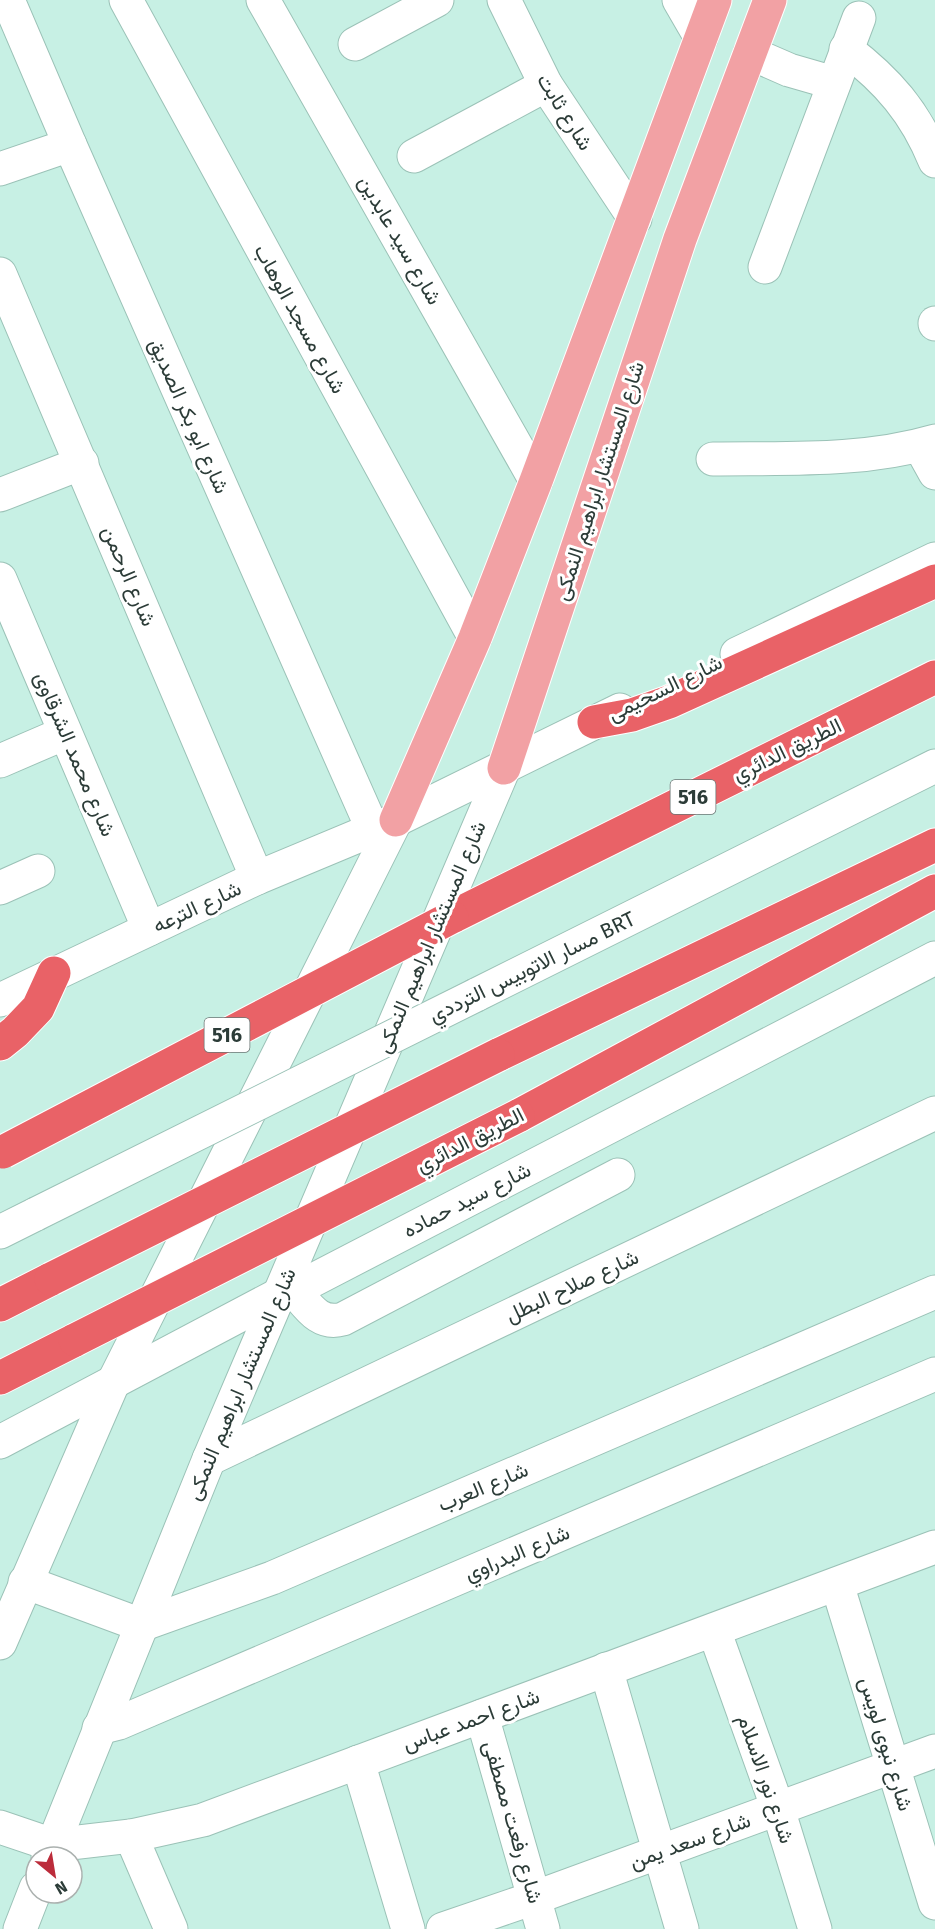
<svg xmlns="http://www.w3.org/2000/svg" width="935" height="1929" font-family="'Fira Sans',Vazirmatn,sans-serif">
<style>
.lines{fill:none;stroke-linecap:round;stroke-linejoin:round}
.minor-casing{stroke:#9bc2b7;stroke-width:35}
.major-casing{stroke:#fff;stroke-width:35}
.highway-casing{stroke:#fff;stroke-width:35}
.minor{stroke:#fff;stroke-width:33}
.major{stroke:#f2a1a4;stroke-width:33}
.highway{stroke:#e96267;stroke-width:33}
.minor-bridge-casing{stroke:#9bc2b7;stroke-width:35;stroke-linecap:butt}
.highway-bridge-casing{stroke:#fff;stroke-width:35;stroke-linecap:butt}
.minor-bridge{stroke:#fff;stroke-width:33}
.highway-bridge{stroke:#e96267;stroke-width:33}
.labels{text-anchor:middle;stroke-width:6;stroke-linejoin:round;paint-order:stroke}
.shield{fill:#fff;stroke:#6b7674;stroke-width:1.5}
.shield-label{font-size:20px;font-weight:bold;fill:#2c3c38}
.street-label{font-size:21px;fill:#2c3c38;stroke:#fff}
</style>
<rect width="100%" height="100%" fill="#c7f0e4"/>
<g class="lines">
<defs>
<g id="minor">
<polyline points="8,0 70,145 373,830"/>
<polyline points="126,0 475,638"/>
<polyline points="263,0 536,481"/>
<polyline points="504,0 546,85 635,219"/>
<polyline points="679,0 701,38"/>
<polyline points="355,44 437,0"/>
<path d="M846 49C888 81 915 112 935 161"/>
<polyline points="750,53 789,70 834,83"/>
<polyline points="414,156 546,85"/>
<polyline points="0,169 70,145"/>
<polyline points="765,267 859,18"/>
<polyline points="0,274 257,878"/>
<polyline points="935,324 935,323"/>
<polyline points="920,446 935,473"/>
<path d="M713 459C787 458 863 462 935 441"/>
<polyline points="0,495 82,463"/>
<polyline points="0,579 149,929"/>
<polyline points="737,654 935,559"/>
<polyline points="0,761 65,733"/>
<polyline points="0,888 38,871"/>
<polyline points="476,995 935,766"/>
<polyline points="0,1000 257,878 396,820 620,710"/>
<polyline points="0,1232 36,1214"/>
<path d="M294 1290C308 1306 319 1326 343 1319L618 1175"/>
<polyline points="0,1442 278,1295 294,1290 935,958"/>
<polyline points="209,1459 935,1113"/>
<polyline points="25,1582 141,1625 272,1578 935,1292"/>
<polyline points="837,1584 935,1903"/>
<polyline points="714,1630 778,1809 815,1929"/>
<polyline points="0,1643 113,1383 396,820"/>
<polyline points="606,1669 682,1929"/>
<polyline points="482,1716 543,1929"/>
<polyline points="99,1728 119,1723 935,1374"/>
<polyline points="358,1762 408,1929"/>
<polyline points="0,1827 53,1845 131,1836 203,1820 935,1547"/>
<polyline points="131,1836 171,1929"/>
<polyline points="48,1857 209,1459 504,768"/>
<polyline points="20,1929 36,1888"/>
<polyline points="443,1929 534,1898 935,1751"/>
</g>
<g id="major">
<polyline points="504,768 680,239 770,0"/>
<polyline points="396,820 475,638 536,481 715,0"/>
</g>
<g id="highway">
<polyline points="594,722 632,715 669,702 935,581"/>
<polyline points="452,917 935,677"/>
<polyline points="0,1044 15,1032 38,1008 54,973"/>
<polyline points="498,1055 935,845"/>
<polyline points="518,1116 935,891"/>
<polyline points="0,1305 51,1279"/>
<polyline points="0,1378 75,1340"/>
</g>
</defs>
<use href="#minor" class="minor-casing"/>
<use href="#major" class="major-casing"/>
<use href="#highway" class="highway-casing"/>
<use href="#minor" class="minor"/>
<use href="#major" class="major"/>
<use href="#highway" class="highway"/>
<defs>
<polyline id="minor-bridge" points="36,1214 476,995"/>
<g id="highway-bridge">
<polyline points="3,1152 452,917"/>
<polyline points="51,1279 498,1055"/>
<polyline points="75,1340 518,1116"/>
</g>
</defs>
<use href="#minor-bridge" class="minor-bridge-casing"/>
<use href="#highway-bridge" class="highway-bridge-casing"/>
<use href="#minor-bridge" class="minor-bridge"/>
<use href="#highway-bridge" class="highway-bridge"/>
</g>
<g class="labels">
<g class="shield">
<rect x="670.5" y="780" width="45" height="34" rx="4.5"/>
<rect x="204.5" y="1018" width="45" height="34" rx="4.5"/>
</g>
<g class="shield-label">
<text x="693" y="804">516</text>
<text x="227" y="1042">516</text>
</g>
<g class="street-label">
<text transform="translate(565 112) rotate(58)" y="7">شارع ثابت</text>
<text transform="translate(400 240) rotate(60)" y="7">شارع سيد عابدين</text>
<text transform="translate(300 319) rotate(61)" y="7">شارع مسجد الوهاب</text>
<text transform="translate(189 416) rotate(66)" y="7">شارع ابو بكر الصديق</text>
<text transform="translate(599 481) rotate(-72)" y="7">شارع المستشار ابراهيم النمكى</text>
<text transform="translate(129 576) rotate(67)" y="7">شارع الرحمن</text>
<text transform="translate(665 688) rotate(-26)" y="7">شارع السحيمى</text>
<text transform="translate(787 750) rotate(-26)" y="7">الطريق الدائري</text>
<text transform="translate(75 754) rotate(67)" y="7">شارع محمد الشرقاوى</text>
<text transform="translate(197 907) rotate(-25)" y="7">شارع الترعه</text>
<text transform="translate(431 937) rotate(-67)" y="7">شارع المستشار ابراهيم النمكى</text>
<text transform="translate(532 967) rotate(-26)" y="7">مسار الاتوبيس الترددي BRT</text>
<text transform="translate(470 1140) rotate(-27)" y="7">الطريق الدائري</text>
<text transform="translate(467 1200) rotate(-27)" y="7">شارع سيد حماده</text>
<text transform="translate(572 1286) rotate(-25)" y="7">شارع صلاح البطل</text>
<text transform="translate(241 1384) rotate(-67)" y="7">شارع المستشار ابراهيم النمكى</text>
<text transform="translate(483 1487) rotate(-23)" y="7">شارع العرب</text>
<text transform="translate(517 1553) rotate(-23)" y="7">شارع البدراوي</text>
<text transform="translate(471 1720) rotate(-20)" y="7">شارع احمد عباس</text>
<text transform="translate(886 1744) rotate(73)" y="7">شارع نبوى لويس</text>
<text transform="translate(766 1779) rotate(71)" y="7">شارع نور الاسلام</text>
<text transform="translate(513 1822) rotate(74)" y="7">شارع رفعت مصطفى</text>
<text transform="translate(690 1841) rotate(-20)" y="7">شارع سعد يمن</text>
</g>
</g>
<g transform="translate(54 1875) rotate(150)"><circle r="28" fill="#ffffff" stroke="#abb1af" stroke-width="1.5"/>
<path d="M0-4.5L10 22L0 15L-10 22Z" fill="#bc2c3b"/>
<text y="-9" font-size="16" font-weight="bold" text-anchor="middle" fill="#2c3c38">N</text>
</g>
</svg>
